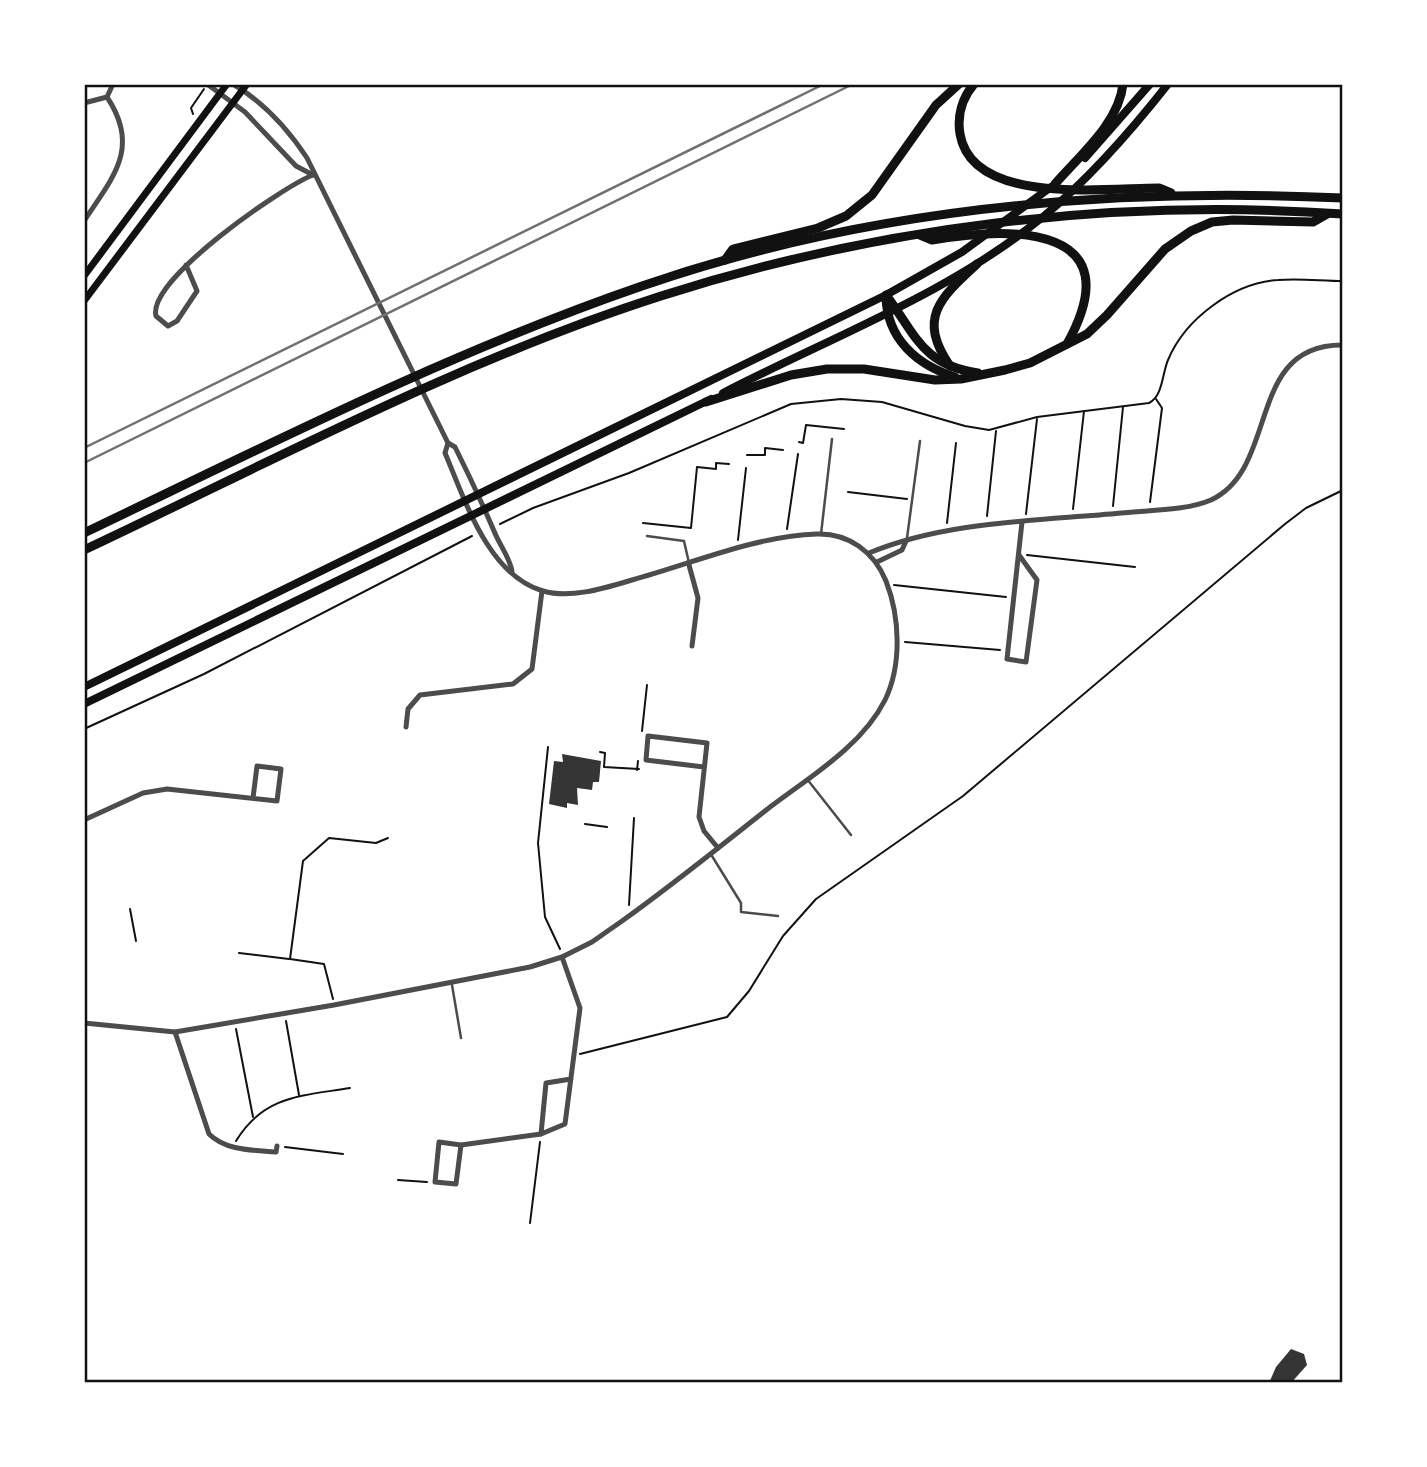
<svg xmlns="http://www.w3.org/2000/svg" width="1427" height="1467" font-family="Arial,sans-serif">
<style>
.building{fill:#353535}
.lines{fill:none;stroke-linecap:round;stroke-linejoin:round}
.path{stroke:#111;stroke-width:2}
.service{stroke:#4c4c4c;stroke-width:2.5}
.minor{stroke:#4c4c4c;stroke-width:5}
.secondary{stroke:#111;stroke-width:7}
.primary{stroke:#111;stroke-width:8}
.motorway{stroke:#111;stroke-width:9}
.rail{stroke:#707070;stroke-width:2.5}
.neatline{fill:none;stroke:#111;stroke-width:2.5}
</style>
<rect width="100%" height="100%" fill="#fff"/>
<g class="building">
<polygon points="562,754 601,761 599,782 593,782 592,790 577,788 578,805 567,803 567,808 549,804 554,761 563,762"/>
<polygon points="1291,1349 1304,1354 1307,1365 1291,1383 1269,1383 1276,1367"/>
</g>
<g class="lines">
<g class="path">
<polyline points="193,114 191,108 204,89"/>
<polyline points="799,442 803,443 806,425 844,429"/>
<polyline points="747,455 765,455 765,448 783,450"/>
<polyline points="848,492 907,499"/>
<polyline points="1150,502 1162,408 1156,399"/>
<polyline points="1113,506 1123,407"/>
<polyline points="1073,509 1084,411"/>
<polyline points="1026,514 1037,419"/>
<polyline points="987,516 996,431"/>
<polyline points="643,523 691,528 697,467 716,469 716,463 729,464"/>
<polyline points="947,523 956,443"/>
<path d="M500 524 533 508 629 473 791 404 841 399 882 402 965 426 989 430 1037 417 1149 403C1163 396 1162 374 1168 360 1185 319 1233 283 1278 280 1299 278 1322 281 1343 281"/>
<polyline points="787,529 798,454"/>
<polyline points="738,540 746,468"/>
<polyline points="1027,555 1135,567"/>
<polyline points="894,585 1006,597"/>
<polyline points="905,642 1000,650"/>
<polyline points="84,729 204,674 472,536"/>
<polyline points="642,731 647,685"/>
<polyline points="548,747 538,843 545,917 560,949"/>
<polyline points="600,752 605,753 604,767 639,769"/>
<polyline points="637,770 638,761"/>
<polyline points="585,824 607,827"/>
<polyline points="629,905 634,818"/>
<polyline points="130,909 136,941"/>
<polyline points="239,953 289,959"/>
<polyline points="333,999 324,964 290,959 303,861 329,838 376,843 388,838"/>
<polyline points="286,1021 299,1095"/>
<polyline points="236,1029 253,1117"/>
<polyline points="580,1054 727,1017 749,991 783,936 816,899 963,796 1285,524 1306,508 1343,490"/>
<path d="M236 1141C264 1095 302 1096 350 1088"/>
<polyline points="285,1147 343,1154"/>
<polyline points="398,1180 427,1182"/>
<polyline points="530,1223 540,1142"/>
</g>
<g class="service">
<polyline points="821,534 832,439"/>
<polyline points="647,536 684,541 689,563"/>
<polyline points="907,538 920,441"/>
<polyline points="807,779 851,835"/>
<polyline points="712,856 741,903 741,912 778,916"/>
<polyline points="452,985 461,1038"/>
</g>
<g class="minor">
<polyline points="207,84 245,112 296,166 313,175"/>
<path d="M233 84C263 102 288 129 307 158L448 443 455 447C469 475 482 503 494 531 500 546 509 556 512 571"/>
<polyline points="84,103 107,97 113,84"/>
<path d="M84 221C113 177 141 148 107 97"/>
<path d="M186 265 197 291 177 321 168 326 156 316C147 280 282 187 313 175"/>
<path d="M869 553C946 521 1037 521 1121 513 1148 510 1185 511 1211 500 1280 468 1245 344 1343 345"/>
<polyline points="1019,555 1037,580 1026,662 1007,659 1022,522"/>
<polyline points="877,562 902,550 906,541"/>
<polyline points="689,565 698,598 692,646"/>
<polyline points="406,727 408,709 420,695 513,684 532,669 542,591"/>
<polyline points="704,767 646,760 648,736 707,743 699,817 704,831 718,848"/>
<polyline points="84,820 143,793 167,789 277,801 281,769 257,766 253,798"/>
<polyline points="562,957 580,1008 565,1124 541,1134 546,1083 571,1079"/>
<path d="M84 1023 175 1032 334 1005 530 967 562 957 592 942 622 921C671 886 718 848 765 811 806 779 861 748 885 700 902 665 900 617 886 581 874 552 849 533 817 534 755 536 691 564 632 580 605 588 571 599 543 591 488 575 465 500 445 453L448 443"/>
<path d="M175 1032 209 1134C226 1151 253 1150 276 1152L277 1146"/>
<polyline points="461,1145 456,1184 435,1182 439,1142 461,1145 541,1134"/>
</g>
<g class="secondary">
<polyline points="84,276 227,84"/>
<polyline points="84,301 247,84"/>
</g>
<g class="primary">
<polyline points="1085,158 1150,84"/>
<path d="M723 393C831 337 949 294 1044 216 1090 178 1131 131 1168 84"/>
<polyline points="84,687 886,295 962,252 1051,187"/>
<polyline points="84,704 711,399"/>
</g>
<g class="motorway">
<path d="M974 84C962 98 957 116 960 134 972 206 1106 188 1159 188L1171 193"/>
<path d="M1055 184C1080 155 1119 123 1123 84"/>
<path d="M920 235 932 240C1013 226 1133 225 1067 344"/>
<polyline points="725,260 733,249 818,228 846,216 872,195 936,105 959,84"/>
<path d="M886 295C916 335 922 365 978 373"/>
<path d="M886 297C887 339 917 365 955 377"/>
<path d="M950 366C917 318 940 298 977 264"/>
<polyline points="706,402 791,375 827,369 864,369 935,380 961,379 1005,370 1030,363 1087,334 1107,315 1165,249 1191,231 1212,222 1233,220 1313,222 1327,214"/>
<path d="M84 533C268 445 450 352 642 286 867 208 1107 187 1343 198"/>
<path d="M84 550C273 461 461 360 661 296 880 226 1114 198 1343 214"/>
</g>
<g class="rail">
<polyline points="84,448 824,84"/>
<polyline points="84,463 853,84"/>
</g>
</g>
<rect width="1427" height="1467" fill="none" stroke="#ffffff" stroke-width="172"/>
<rect x="86" y="86" width="1255" height="1295" class="neatline"/>
</svg>
